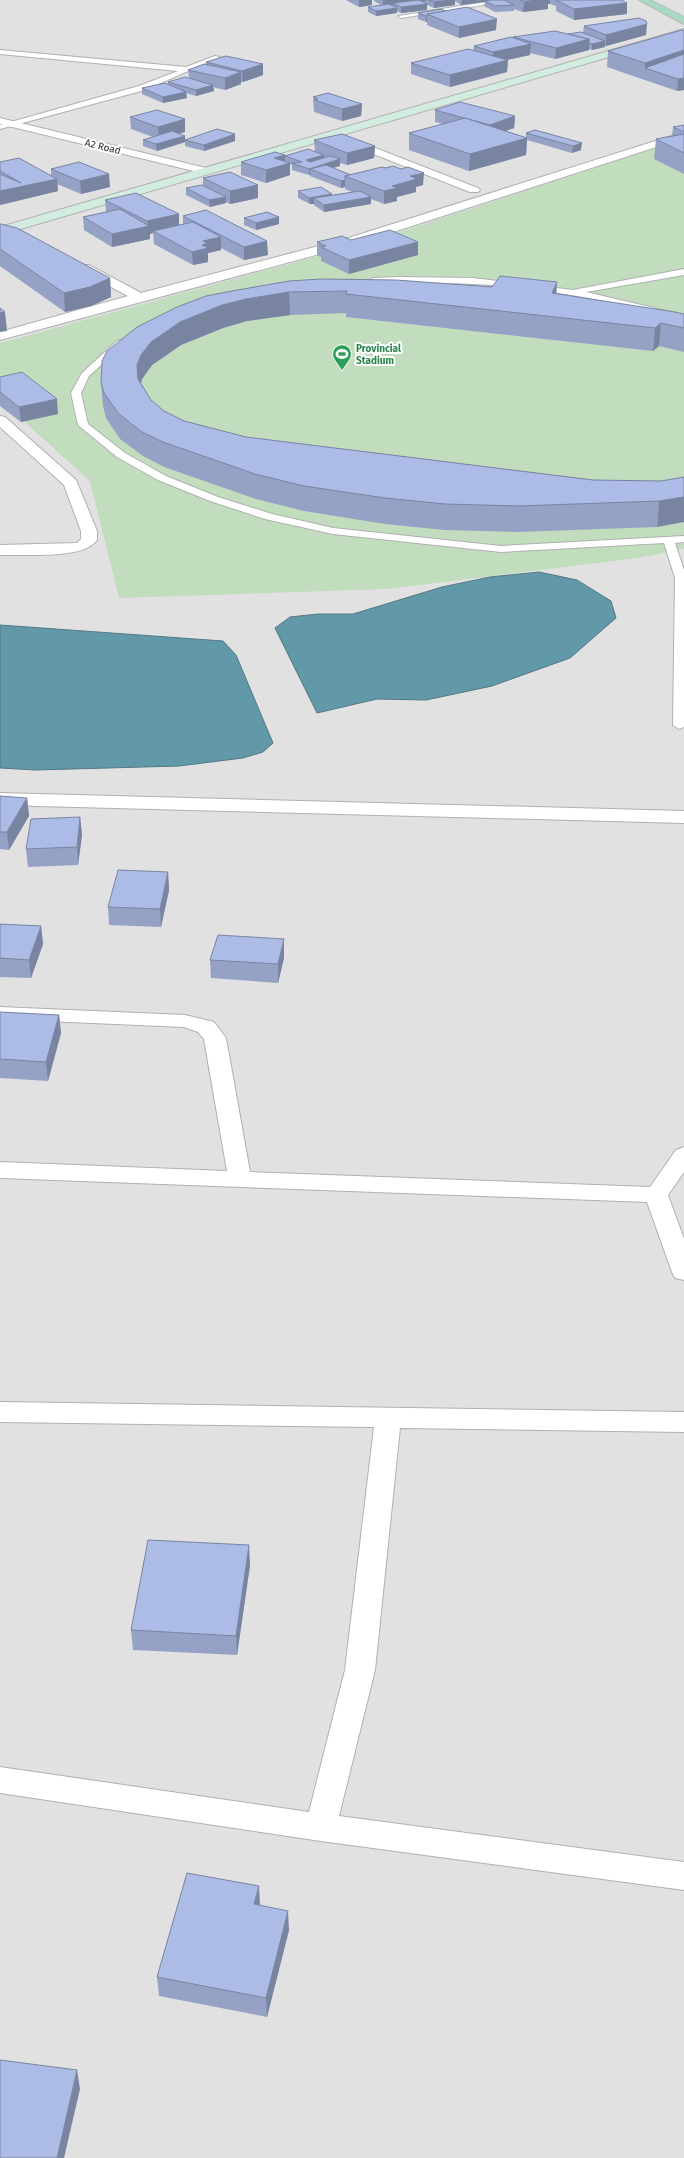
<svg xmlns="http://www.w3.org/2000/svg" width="684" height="2158" font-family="'Fira Sans',sans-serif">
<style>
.green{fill:#c2ddbe}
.water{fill:#6299a8;stroke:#527883}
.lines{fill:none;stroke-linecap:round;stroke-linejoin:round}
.lane-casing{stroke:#afb0b1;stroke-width:2}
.street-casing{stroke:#afb0b1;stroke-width:2}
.secondary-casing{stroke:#afb0b1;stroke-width:2}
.primary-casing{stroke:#bbb;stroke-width:2}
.lane{fill:#fff;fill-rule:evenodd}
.street{fill:#fff;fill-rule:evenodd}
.secondary{fill:#d2ede0;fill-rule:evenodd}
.primary{fill:#a6dac2;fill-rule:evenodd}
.wall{fill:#95a2c6}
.shaded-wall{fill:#7984a1}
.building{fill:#adbce6;stroke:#7984a1}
.labels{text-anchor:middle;stroke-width:4;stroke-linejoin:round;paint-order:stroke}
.far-street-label{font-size:10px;fill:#2b2c2c;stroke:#fff}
.far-leisure-label{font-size:10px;font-weight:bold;fill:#27864d;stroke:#fff;text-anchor:start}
</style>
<rect width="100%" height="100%" fill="#e1e1e2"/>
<polygon class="green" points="684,138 684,549 638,558 387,589 119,598 90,481 0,400 0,343 369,242"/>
<g class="water">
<polygon points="539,572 577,580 611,601 616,618 570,658 492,686 426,700 377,699 317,713 275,628 290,617 318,614 353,614 442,587 490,577"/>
<polygon points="0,625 223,641 236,655 273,743 263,752 243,758 179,766 36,770 0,768"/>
</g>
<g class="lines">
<defs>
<g id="lane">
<polygon points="498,0 515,0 401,18 398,16"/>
<polygon points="0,50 186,67 215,56 220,57 145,90 0,129 0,125 139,86 178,71 0,54"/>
<path d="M684 269V275L586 292 684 315V321C646 312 609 301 571 295 505 283 439 281 373 284L369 281 373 278 398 277 473 278 573 290Z"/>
<polygon points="120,340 123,341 123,345 89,376 81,393 88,424 125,453 166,476 218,497 272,514 333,528 501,546 684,536 684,542 675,543 684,570 684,727 679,729 673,725 675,578 664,543 501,552 333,534 265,519 210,501 158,480 117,457 78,425 71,393 82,373 117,341"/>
</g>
<g id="street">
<polygon points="0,118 210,169 211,171 206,174 0,124"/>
<polygon points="684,132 684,138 353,245 0,340 0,332 128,296 81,271 79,268 81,265 89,265 141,293 345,239"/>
<polygon points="347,137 478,188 480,190 478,192 470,192 343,142 342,140 343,138"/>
<path d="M0 416 5 417 76 480 97 531V540C83 560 24 554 0 555V545L77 543 81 539V531L64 485 0 427Z"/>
<polygon points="0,793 684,811 684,823 0,805"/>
<polygon points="0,1007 185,1015 214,1022 226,1038 250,1172 650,1187 676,1150 684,1147 684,1172 668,1195 684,1239 684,1280 675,1278 672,1272 647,1202 0,1178 0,1162 227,1171 204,1039 198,1032 184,1027 0,1019"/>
<polygon points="0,1402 684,1412 684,1432 400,1428 375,1670 339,1816 684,1862 684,1890 321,1841 0,1793 0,1767 309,1812 345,1670 374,1427 0,1422"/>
</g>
<polygon id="secondary" points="684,29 684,35 0,235 0,227"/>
<polygon id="primary" points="639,0 650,0 684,17 684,24"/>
</defs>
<use href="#lane" class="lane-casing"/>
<use href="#street" class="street-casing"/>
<use href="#secondary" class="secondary-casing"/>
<use href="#primary" class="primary-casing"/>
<use href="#lane" class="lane"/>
<use href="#street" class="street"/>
<use href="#secondary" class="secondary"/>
<use href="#primary" class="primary"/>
</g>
<g class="wall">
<polygon points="346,0 372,0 372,5 359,7"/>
<polygon points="374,0 621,0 627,3 627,14 574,20 556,11 556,6 550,4 548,4 548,9 523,12 514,9 514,11 495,12 484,6 485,2 477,2 477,3 461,5 455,1 455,5 434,8 427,5 427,10 401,13 397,11 397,13 376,16 368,12 368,7 381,5 374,1"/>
<polygon points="441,9 496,30 459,38 427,25 427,22 426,22 418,19 418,13"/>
<polygon points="584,26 646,35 606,46 605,46 605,47 592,50 589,49 589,50 555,59 530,53 530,55 507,60 508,60 507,72 450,87 411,74 411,63 473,50 474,46 513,38 513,37 583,33"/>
<polygon points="684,30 684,90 677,91 607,67 608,51"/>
<polygon points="206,62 263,64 263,75 243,82 241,82 241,84 225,90 213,87 214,91 196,96 186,93 187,98 163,103 142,94 142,88 168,84 168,82 189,78 188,70 206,65"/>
<polygon points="313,97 362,104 361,116 342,121 314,112"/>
<polygon points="435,110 515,116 514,128 505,131 526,138 526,133 535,130 581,150 572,153 527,140 526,155 469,171 409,150 409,133 443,124 435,122"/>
<polygon points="130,117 185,119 185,132 178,134 185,140 235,141 204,151 185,146 185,142 157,151 143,146 143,140 153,137 131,129"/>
<polygon points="684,125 684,174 654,159 656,139 672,136 673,127"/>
<polygon points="314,140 375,146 374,158 347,165 340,163 340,166 333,168 351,175 423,185 416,187 416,192 397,197 397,201 384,204 371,199 371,204 324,212 314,205 314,204 310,204 298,198 298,191 332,194 332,195 352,192 345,189 345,187 341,188 310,176 310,175 309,175 292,170 292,165 290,164 290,175 266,183 241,175 241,162 285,155 285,156 315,151"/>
<polygon points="0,162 51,176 51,169 110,187 81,194 57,184 58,191 0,205"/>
<polygon points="203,178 258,185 258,198 230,204 226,202 226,203 210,207 186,195 186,188 203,185"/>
<polygon points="105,200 179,225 183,224 183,216 268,255 244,260 221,248 221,250 208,253 208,262 193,265 154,244 153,233 150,234 150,239 112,247 84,230 83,217 106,212"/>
<polygon points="244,218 279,224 256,230 244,225"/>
<polygon points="0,224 110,278 111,297 91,306 65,312 0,266"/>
<polygon points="351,240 418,255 349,274 321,261 321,257 317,255 317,242"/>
<polygon points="289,281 557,294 684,314 684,352 659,346 653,351 346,317 346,313 290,315 247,321 223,328 181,345 152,365 142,379 141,383 151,400 164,411 184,421 246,437 593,480 661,481 657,527 518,532 444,530 385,524 304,511 256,499 164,467 143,456 120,439 106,418 103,406 101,383"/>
<polygon points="0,377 58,414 21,422 0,406"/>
<polygon points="0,796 27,798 29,816 9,850 0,849"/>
<polygon points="80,817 82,835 78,865 28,867 26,849"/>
<polygon points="168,872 169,890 161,927 109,925 108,907"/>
<polygon points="0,924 41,926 43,944 31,978 0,977"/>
<polygon points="284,939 284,958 278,983 211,978 210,960"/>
<polygon points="0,1012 59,1015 61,1033 48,1081 0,1078"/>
<polygon points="250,1565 237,1655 133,1650 131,1630"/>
<polygon points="260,1905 289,1930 267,2017 159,1996 157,1977"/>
</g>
<g class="shaded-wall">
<polygon points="359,0 372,0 372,5 359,7"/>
<polygon points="383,0 426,0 426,1 396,5 393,3 393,5 383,6"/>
<polygon points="451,0 455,0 455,5 434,8 434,2"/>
<polygon points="462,0 477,0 477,3 461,5"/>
<polygon points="478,0 489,0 485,1 485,2 477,3"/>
<polygon points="535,0 550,0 550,4 548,4 548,9 523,12 524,2"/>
<polygon points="627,3 627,14 574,20 574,9"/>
<polygon points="427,4 427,10 401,13 401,7"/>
<polygon points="397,8 397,13 376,16 376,11"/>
<rect x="426" y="16" width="1" height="6"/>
<polygon points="497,19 496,30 459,38 459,27"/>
<polygon points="647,24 646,35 606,46 606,35"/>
<polygon points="589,39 589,50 555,59 556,48"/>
<polygon points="605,41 605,47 592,50 592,44"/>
<polygon points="531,44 530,55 493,63 493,52"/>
<polygon points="684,50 684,65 645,68 645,63"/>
<polygon points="508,60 507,72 450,87 450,75"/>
<polygon points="263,64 263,75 243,82 242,71"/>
<polygon points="241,72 241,84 225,90 225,78"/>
<polygon points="684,78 684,90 677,91 678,79"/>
<polygon points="213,85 214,91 196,96 196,90"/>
<polygon points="186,92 187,98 163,103 163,97"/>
<polygon points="362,104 361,116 342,121 342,109"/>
<polygon points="515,116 514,128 490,137 490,125"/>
<polygon points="185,119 185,132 159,139 158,127"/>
<polygon points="235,134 235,141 204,151 204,145"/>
<polygon points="185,136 185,142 157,151 156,144"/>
<polygon points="527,138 526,155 469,171 470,154"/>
<polygon points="582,143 581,150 572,153 573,146"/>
<polygon points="375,146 374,158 347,165 347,153"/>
<polygon points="285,155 285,164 290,163 290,175 266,183 266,170 274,158"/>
<polygon points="324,155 324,161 306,167 306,160"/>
<polygon points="340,159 340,166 318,172 310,169 310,175 309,175 309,169"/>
<polygon points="424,173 423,185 416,187 416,192 397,197 397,201 384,204 384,191 392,186 410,176"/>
<polygon points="109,174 110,187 81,194 80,181"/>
<polygon points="57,179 58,191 0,205 0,191"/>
<polygon points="345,180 345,187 341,188 341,181"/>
<polygon points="258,185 258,198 230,204 230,191"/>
<polygon points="332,194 332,200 314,198 314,204 310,204 309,198"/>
<polygon points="226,197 226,203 210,207 209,200"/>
<polygon points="371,197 371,204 324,212 324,205"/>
<polygon points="179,214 179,227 153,231 153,233 150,234 150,239 112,247 112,234 148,226 147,221"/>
<polygon points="279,217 279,224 256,230 256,223"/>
<polygon points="221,237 221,250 208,253 208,262 193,265 192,252 203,241"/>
<polygon points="267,241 268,255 244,260 244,247"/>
<polygon points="418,242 418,255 349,274 349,260"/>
<polygon points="110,278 111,297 91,306 65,312 64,293"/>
<polygon points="557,282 556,304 552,293"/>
<polygon points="289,292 290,315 247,321 223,328 181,345 152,365 142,379 139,389 137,365 141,355 151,342 180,322 222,305 246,299"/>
<polygon points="5,312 7,331 0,332 0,313"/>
<polygon points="661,323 659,346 653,351 655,328"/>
<polygon points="57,399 58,414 21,422 19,407"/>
<polygon points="684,497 684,522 657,527 659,501"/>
<polygon points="27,798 29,816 9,850 7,832"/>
<polygon points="80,817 82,835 78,865 77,847"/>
<polygon points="168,872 169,890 161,927 160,909"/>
<polygon points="41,926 43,944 31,978 29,960"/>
<polygon points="284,939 284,958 278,983 278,964"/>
<polygon points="59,1015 61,1033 48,1081 46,1062"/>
<polygon points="249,1545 250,1565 237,1655 236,1636"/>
<polygon points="259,1886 260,1905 254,1904"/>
<polygon points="288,1911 289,1930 267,2017 266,1998"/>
<polygon points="77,2070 80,2089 64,2158 57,2158"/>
</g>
<g class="building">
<polygon points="419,0 427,4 401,7 393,3"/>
<polygon points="428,0 451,0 434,2"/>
<polygon points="490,0 504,0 514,5 495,6 485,1"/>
<polygon points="520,0 535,0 524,2"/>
<polygon points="556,0 621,0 627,3 574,9"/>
<polygon points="389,4 397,8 376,11 368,7"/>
<polygon points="467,7 497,19 459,27 427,14"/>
<polygon points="441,9 445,11 427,14 427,16 426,16 418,13"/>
<polygon points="639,18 646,21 647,24 606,35 584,26"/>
<polygon points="682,30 684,30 684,50 645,63 608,51"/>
<polygon points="555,31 589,39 556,48 513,37"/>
<polygon points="581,32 605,41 592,44 589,43 589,39 568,34"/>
<polygon points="511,37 531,44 493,52 474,46"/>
<polygon points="468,49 508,60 450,75 411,63"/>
<polygon points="684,54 684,78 678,79 645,68"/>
<polygon points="226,56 263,64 242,71 206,62"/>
<polygon points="204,64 241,72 225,78 188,70"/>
<polygon points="185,77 213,85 196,90 168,82"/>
<polygon points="165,83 186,92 163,97 142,88"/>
<polygon points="328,93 362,104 342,109 314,100 318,99 313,97"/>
<polygon points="460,102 515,116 490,125 435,110"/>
<polygon points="157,110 185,119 158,127 130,117"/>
<polygon points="465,118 527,138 470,154 409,133"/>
<polygon points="684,125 684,132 673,127"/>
<polygon points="217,129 235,134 204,145 185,140"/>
<polygon points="535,130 582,143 573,146 526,133"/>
<polygon points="172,131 185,136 156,144 143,140"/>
<polygon points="342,134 375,146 347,153 314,140"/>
<polygon points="684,134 684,153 656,139"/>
<polygon points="308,149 324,155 306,160 310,162 330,156 340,159 309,169 292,163 302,162 285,156"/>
<polygon points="275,152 285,155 274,158 290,163 266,170 241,162"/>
<polygon points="19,158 57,179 0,191 0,174 21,183 0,171 0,162"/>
<polygon points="79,162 109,174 80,181 51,169"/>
<polygon points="326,165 351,175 345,176 345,180 341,181 310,169"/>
<polygon points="393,166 401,169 408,167 424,173 410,176 417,179 392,186 398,188 384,191 345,176 382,167 386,168"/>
<polygon points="230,172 258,185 230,191 203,178"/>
<polygon points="202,185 226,197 209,200 186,188"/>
<polygon points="321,187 332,194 309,198 298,191"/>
<polygon points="360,191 371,197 324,205 314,198"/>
<polygon points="136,193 179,214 147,221 105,200"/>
<polygon points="120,209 149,226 112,234 83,217"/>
<polygon points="206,210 267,241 244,247 183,216"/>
<polygon points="267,212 279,217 256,223 244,218"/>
<polygon points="193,222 221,237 203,241 208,243 202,245 208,248 192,252 153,231"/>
<polygon points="0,224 1,224 17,228 110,278 90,287 64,293 0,249"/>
<polygon points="390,230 418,242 349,260 321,247 326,246 317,242 342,236 351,240"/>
<polygon points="500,276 557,282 552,293 675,312 684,314 684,328 661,323 655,328 346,294 347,291 289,292 246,299 222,305 180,322 151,342 141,355 137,365 138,379 151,400 164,411 184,421 246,437 593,480 661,481 684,477 684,497 659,501 519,506 445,504 385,498 304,486 255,474 163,442 142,432 119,414 104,393 101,383 102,361 107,351 137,327 177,307 206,296 232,291 289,281 321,279 396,280 492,287"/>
<polygon points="0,308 5,312 0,313"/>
<polygon points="22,372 57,399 19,407 0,392 0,377"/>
<polygon points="0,796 27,798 7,832 0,832"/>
<polygon points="80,817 77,847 26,849 31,819"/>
<polygon points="118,870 168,872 160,909 108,907"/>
<polygon points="0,924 41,926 29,960 0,958"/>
<polygon points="218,935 284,939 278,964 210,960"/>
<polygon points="0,1012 59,1015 46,1062 0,1059"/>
<polygon points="148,1540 249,1545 236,1636 131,1630"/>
<polygon points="187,1873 259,1886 254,1904 288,1911 266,1998 157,1977"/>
<polygon points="0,2060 77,2070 57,2158 0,2158"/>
</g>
<defs>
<symbol id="stadium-pin" viewBox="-11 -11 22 30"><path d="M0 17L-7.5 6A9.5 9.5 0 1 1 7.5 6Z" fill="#2e9e5b" stroke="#fff"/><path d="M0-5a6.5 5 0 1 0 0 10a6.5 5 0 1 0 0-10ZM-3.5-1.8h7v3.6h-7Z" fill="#fff"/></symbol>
</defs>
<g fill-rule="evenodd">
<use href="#stadium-pin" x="331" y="343" width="22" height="30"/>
</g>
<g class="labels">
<g class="far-street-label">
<text transform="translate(103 146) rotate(14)" y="4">A2 Road</text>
</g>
<g class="far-leisure-label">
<text x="356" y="352">Provincial<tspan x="356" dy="12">Stadium</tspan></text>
</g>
</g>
</svg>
